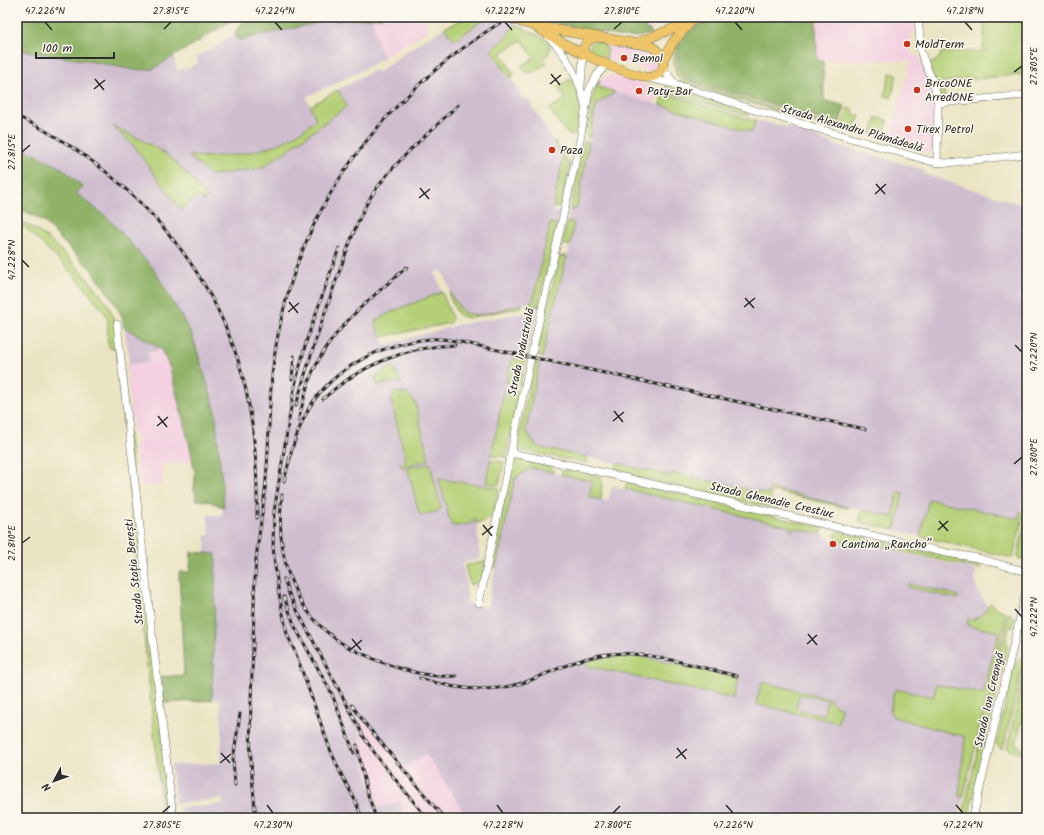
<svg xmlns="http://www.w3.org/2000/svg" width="1044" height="835" font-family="Kalam,sans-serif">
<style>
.built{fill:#f3cfe0}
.industrial{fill:#cfbdcf}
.green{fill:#b4cf75;stroke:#707d50;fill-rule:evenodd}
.forest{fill:#8fb266;stroke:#5d6e48}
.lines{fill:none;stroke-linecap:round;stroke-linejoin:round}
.minor-casing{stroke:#6e6c60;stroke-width:8}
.major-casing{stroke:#6e6c60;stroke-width:10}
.minor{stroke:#fff;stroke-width:7}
.major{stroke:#eec569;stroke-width:9}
.rail-casing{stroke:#2b2b2b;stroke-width:3}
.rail{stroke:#fbf7ec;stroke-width:1.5;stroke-dasharray:4.5;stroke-linecap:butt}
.ticks{fill:none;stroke:#2b2b2b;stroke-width:1.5}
.poi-dot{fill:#c8321e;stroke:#fbf7ec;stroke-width:1.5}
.labels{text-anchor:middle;stroke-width:3;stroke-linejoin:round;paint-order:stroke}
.poi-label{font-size:12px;fill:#2b2b2b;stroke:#fbf7ec;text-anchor:start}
.street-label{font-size:12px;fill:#2b2b2b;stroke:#fbf7ec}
.neatline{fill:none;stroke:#2b2b2b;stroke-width:1.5}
.ticks-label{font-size:10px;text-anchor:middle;fill:#2b2b2b}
</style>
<rect width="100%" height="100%" fill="#fbf7ec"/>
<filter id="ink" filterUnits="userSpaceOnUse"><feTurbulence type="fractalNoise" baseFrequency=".025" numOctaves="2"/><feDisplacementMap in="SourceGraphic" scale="8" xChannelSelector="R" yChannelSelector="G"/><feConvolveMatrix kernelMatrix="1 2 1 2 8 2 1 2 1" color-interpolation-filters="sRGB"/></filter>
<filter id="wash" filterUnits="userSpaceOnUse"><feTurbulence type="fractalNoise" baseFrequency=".012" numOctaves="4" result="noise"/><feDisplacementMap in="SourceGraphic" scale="16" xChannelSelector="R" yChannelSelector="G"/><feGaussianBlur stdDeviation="0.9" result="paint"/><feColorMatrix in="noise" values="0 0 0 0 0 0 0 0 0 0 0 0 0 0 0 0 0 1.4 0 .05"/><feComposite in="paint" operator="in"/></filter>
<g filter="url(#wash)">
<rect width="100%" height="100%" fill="#ebe4c3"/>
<g class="built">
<polygon points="382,17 424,17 428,31 385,56 379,48 372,19"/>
<polygon points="644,17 679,17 667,25 646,30"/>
<polygon points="816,17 915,17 915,32 911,32 912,55 918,55 929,80 935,100 935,139 933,154 888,140 911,61 864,59 817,61"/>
<polygon points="602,42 613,46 653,54 657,58 658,62 657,67 652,72 606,58 608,49"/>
<polygon points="614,75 659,89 654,104 597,86 603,77"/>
<polygon points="161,349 170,368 193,462 162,464 162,485 139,485 135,449 138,441 137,436 133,432 126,365 149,362 148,352"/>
<polygon points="361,714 405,767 426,753 461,807 460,818 406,818 400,802 379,808 369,780 360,741"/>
</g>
<g class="industrial">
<polygon points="487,17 518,17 507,36 491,51 507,76 516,86 522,98 528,99 563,158 552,212 559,212 557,223 550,225 532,301 481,315 464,313 453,299 445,276 440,270 435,273 442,292 393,311 375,321 384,345 458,325 494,318 516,314 536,315 525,361 512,359 478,522 477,527 480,559 462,563 466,580 467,604 487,607 515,478 532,468 593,481 590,497 608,501 612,486 791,527 790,530 793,531 793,528 827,535 826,538 865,547 872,549 873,546 976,570 975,578 977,590 985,603 988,607 1006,617 959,818 460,818 461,807 426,754 405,767 361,715 360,741 369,780 378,808 400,802 406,818 181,818 180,807 195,807 223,804 223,799 176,803 171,765 221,763 222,727 220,699 164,703 161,677 184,675 179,572 190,572 191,552 205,552 206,546 205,535 210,535 207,515 222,515 223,508 208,501 195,500 196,492 194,491 195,474 191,450 170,368 161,350 148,352 149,362 129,364 129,354 122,316 111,297 90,268 66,245 44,221 17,207 17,50 83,60 135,70 153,69 174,57 177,70 189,68 192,67 192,65 198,64 197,57 235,34 238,40 335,19 336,21 372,19 379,48 385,57 351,76 306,97 317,120 296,134 280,143 249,153 209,157 189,157 261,167 347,106 338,90 374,70 379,72 405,52 444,28 455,40"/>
<polygon points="615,92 752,132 756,120 786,127 818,137 823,141 925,170 924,174 1027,206 1027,482 1019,519 929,499 920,536 895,530 903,493 898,492 892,517 770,488 769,494 672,473 671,476 617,463 537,447 526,430 539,364 541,364 550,322 570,246 574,223 567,222 570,210 577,208 596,105"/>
</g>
<g class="green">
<polygon points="468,17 487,17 455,40 444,28"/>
<path d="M706 17H711C691 30 675 35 676 61 677 68 678 75 682 79L838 128 837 129 681 82C676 76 675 69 674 62 672 35 687 30 706 17Z"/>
<path d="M985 17H1027V74L943 82 945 97 941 99 939 89 927 64C936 62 939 60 942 52L983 51Z"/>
<polygon points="514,24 540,36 549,42 550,50 548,55 543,57 547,63 532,73 531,71 527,74 521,66 534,58 522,40 501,53 514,75 510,78 491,50 507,36"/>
<polygon points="595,41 602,42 608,50 606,58 603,58 590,53 590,45"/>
<polygon points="890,73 897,75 891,98 884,96"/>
<path d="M570 79 573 80C581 98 583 115 577 134L575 135 568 134 564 130 549 109 565 99 558 87Z"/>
<polygon points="598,80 600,81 598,87 615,92 596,105 590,137 588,137 585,134 594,92"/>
<polygon points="666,86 746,110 748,113 749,116 664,91"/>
<path d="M338 90 347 106 288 150 261 168 214 175 209 174 189 156C219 158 251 155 280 143 293 138 305 128 316 120L310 106Z"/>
<polygon points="663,93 748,119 756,120 752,132 660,105"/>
<polygon points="848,108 854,110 853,114 860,116 858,122 856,121 855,130 842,126"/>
<polygon points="877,117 888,121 883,138 871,135"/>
<path d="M113 126C133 136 154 145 172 159 185 170 196 184 207 198L203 201 199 196 180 209 134 146Z"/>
<polygon points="553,141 556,142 570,165 561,206 553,208 563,158"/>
<polygon points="584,142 589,142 577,208 570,210"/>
<path d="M17 222C39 221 97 286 108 305 113 315 115 326 118 337L171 818H163L131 512 116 348H110C104 339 111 326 106 315 103 310 98 305 94 300 74 273 49 250 24 227L17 229Z"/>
<polygon points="567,222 574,223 570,246 562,244"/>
<polygon points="557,223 538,307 528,306 527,303 533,301 550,224"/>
<polygon points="560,256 567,256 550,322 542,358 536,355"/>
<polygon points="442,292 452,318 450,323 381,337 375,321 393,311"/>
<polygon points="450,292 455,302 457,302 458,306 464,313 481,315 522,304 521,307 468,318 458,315 449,296"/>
<polygon points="512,358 525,361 520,385 506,383"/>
<polygon points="534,362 539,364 526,430 537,447 587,457 586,463 520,450 517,446"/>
<polygon points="393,366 402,384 396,382 378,385 375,376"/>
<polygon points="505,389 518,391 519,395 506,457 491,456"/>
<polygon points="397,392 407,394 415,402 429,460 401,467 400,464 406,462 391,399 393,397 392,393"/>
<polygon points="520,458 550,467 553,469 553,473 532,468 515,478 496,568 491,564 513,462 516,459"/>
<polygon points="490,460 504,462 499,485 486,483"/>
<polygon points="430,463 441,508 439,511 422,515 419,514 408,469 403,469"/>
<polygon points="617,463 671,476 672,473 769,494 770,488 848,507 848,508 772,491 769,504 778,506 778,509 615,472 615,469"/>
<polygon points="568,470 599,476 602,481 601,500 589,497 592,481 561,475 562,471"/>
<polygon points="439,479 499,488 493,515 486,521 476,523 475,519 472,519 473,523 457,526 451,525"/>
<polygon points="627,482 824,528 821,534 794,528 793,531 790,530 791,527 625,489"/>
<polygon points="898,492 903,493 895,530 859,522 862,510 892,517"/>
<polygon points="929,499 1018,519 1020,511 1024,513 1013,558 920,536"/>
<polygon points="1027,514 1027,560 1017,558"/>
<polygon points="838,531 869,538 868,548 835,539 836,533"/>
<polygon points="882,541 977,563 980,566 980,569 880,546"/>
<path d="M486 561C483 573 484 582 470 585L465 566Z"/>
<polygon points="908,584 957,595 958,597 958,599 910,588 910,587 907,586"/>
<polygon points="991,603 996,608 1007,613 963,798 959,796 965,737 893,717 890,712 894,691 895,689 933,697 936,684 983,694 999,632 969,626 967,621 969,618 972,621 982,614 988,607 987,606"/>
<polygon points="1009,613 1014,617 1013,626 1009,627 1006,641 1008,644 968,818 962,818"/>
<polygon points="627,655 646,658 738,677 734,699 587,666 586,660"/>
<polygon points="1020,659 1024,660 1003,749 1000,748 996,744 1015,663"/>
<polygon points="1026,660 1027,660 1027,712 1024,712 1016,745 1020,746 1020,749 1025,750 1027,743 1027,752 1022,754 1007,749"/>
<path d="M762 682 828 698 836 706 841 707 838 723 756 704ZM799 694 827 700 824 715 796 709Z"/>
</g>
<g class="forest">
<polygon points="17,17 238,17 153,69 135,70 83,60 17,50"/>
<polygon points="248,17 382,17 335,21 335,19 238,40 235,34 238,28"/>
<polygon points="523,17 644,17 646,30 650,30 652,34 634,37 622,37"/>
<path d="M714 17H816L817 60 823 61 824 100 845 106 839 125 684 78C679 73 679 67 678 60 676 35 696 29 714 17Z"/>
<polygon points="17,145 63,169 83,187 76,193 109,219 153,268 192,335 215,409 224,507 208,501 195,500 196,492 194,491 195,474 191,451 170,368 161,349 124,327 122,316 111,297 90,268 66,245 44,221 17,207"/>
<polygon points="191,552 216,554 212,700 164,703 161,677 184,675 179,572 190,572"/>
</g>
</g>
<g filter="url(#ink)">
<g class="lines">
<defs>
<g id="minor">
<polyline points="918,17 921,53 934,85 938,103 937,163"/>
<path d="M548 37C567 53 579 80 585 104"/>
<polyline points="662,68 675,84"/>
<polyline points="648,78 675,84 751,109 933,162 947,163 1027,154"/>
<polyline points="581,86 583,55"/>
<polyline points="938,103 1027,95"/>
<polyline points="117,324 173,818"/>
<polyline points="511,453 575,466 947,553 978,558 1027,572"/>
<polyline points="479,603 531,357 578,150 589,90 597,75 606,65"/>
<polyline points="973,818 1027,587"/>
</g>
<g id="major">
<path d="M506 17 534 26 651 46C662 52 671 70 654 76 651 77 648 78 645 77 602 66 571 48 534 26"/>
<polyline points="639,42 677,27 698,17"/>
<path d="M583 55C583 45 587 40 596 37"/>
<polyline points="663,60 673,42 689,24"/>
</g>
</defs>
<use href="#minor" class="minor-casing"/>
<use href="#major" class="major-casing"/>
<use href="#minor" class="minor"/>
<use href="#major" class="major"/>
<defs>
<g id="rail">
<path d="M17 116C119 165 203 251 238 360 254 411 258 465 257 518"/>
<polyline points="339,248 307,339 294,389 274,512 273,546 275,566 279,594 287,634 296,654 330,749 340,772 355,800 362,818"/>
<polyline points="292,379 294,356"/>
<path d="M323 399C358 366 407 346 455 345"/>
<path d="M296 406C309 358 325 311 342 264 351 240 359 214 374 192 397 159 429 133 458 105"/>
<path d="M298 421C303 404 306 387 313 371 333 327 372 297 407 267"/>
<path d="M289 459C294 442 300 424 309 408 334 367 383 343 430 339 443 338 457 341 470 344L865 429"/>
<polyline points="284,481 291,454"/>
<path d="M282 495C275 555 291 612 346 646 355 651 366 655 376 660 401 670 429 678 456 676"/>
<polyline points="284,579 289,594 300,616 365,739 381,762 427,818"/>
<polyline points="284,597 295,627 332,694 354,753"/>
<path d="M420 678C458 691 498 694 536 678 560 668 582 657 608 654 648 650 698 667 737 676"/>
<polyline points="352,705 363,721 444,818"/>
<polyline points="357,745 366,789 376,818"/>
<polyline points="235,785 233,760 240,714"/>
<path d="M256 818C254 799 252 779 251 760 249 722 252 682 253 644 254 616 254 587 256 559 259 532 264 506 266 479 270 439 268 399 274 359 295 208 381 96 509 17"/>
</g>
</defs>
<use href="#rail" class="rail-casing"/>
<use href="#rail" class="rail"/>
</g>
</g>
<path class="ticks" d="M45 22 52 30M275 22 282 30M505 22 512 30M735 22 742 30M965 22 972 30M164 29 171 22M614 29 622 22M1014 72 1022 66M551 74 560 85M95 79 104 90M550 84 561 75M94 89 105 80M22 152 30 145M876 184 885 194M420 188 429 199M875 194 886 184M419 198 430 189M22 260 29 267M745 298 754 308M289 302 298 313M744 307 755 298M288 312 299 303M1015 345 1022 352M614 411 623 422M158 416 167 427M613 421 624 412M157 426 168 417M1014 464 1022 457M939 521 948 531M483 525 492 536M938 530 948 521M482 535 493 526M22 543 30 537M1015 609 1022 617M808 634 817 645M352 639 361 650M807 644 817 635M351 649 362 640M677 748 686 759M221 753 230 763M676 758 687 749M220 763 231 754M267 805 273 813M497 805 503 813M726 805 733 813M956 805 963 813M162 813 170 806M613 813 620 806"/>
<g class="poi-dot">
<circle cx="907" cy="44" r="4"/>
<circle cx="624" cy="58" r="4"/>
<circle cx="917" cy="90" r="4"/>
<circle cx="639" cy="91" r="4"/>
<circle cx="908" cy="129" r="4"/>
<circle cx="552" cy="150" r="4"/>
<circle cx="833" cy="544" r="4"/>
</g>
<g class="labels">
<g class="poi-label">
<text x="915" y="48">MoldTerm</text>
<text x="632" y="62">Bemol</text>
<text x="925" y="87">BricoONE<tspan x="925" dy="14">ArredONE</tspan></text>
<text x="647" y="95">Paty-Bar</text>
<text x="916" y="133">Tirex Petrol</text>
<text x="560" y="154">Paza</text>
<text x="841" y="548">Cantina „Rancho”</text>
</g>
<g class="street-label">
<text transform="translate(852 128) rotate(16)" y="4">Strada Alexandru Plămădeală</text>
<text transform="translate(521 352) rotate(-78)" y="4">Strada Industrială</text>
<text transform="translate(772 500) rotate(13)" y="4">Strada Ghenadie Crestiuc</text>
<text transform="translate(134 572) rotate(-96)" y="4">Strada Stația Berești</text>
<text transform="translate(989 700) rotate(-77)" y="4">Strada Ion Creangă</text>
</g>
</g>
<rect width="1044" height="835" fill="none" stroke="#fbf7ec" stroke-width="44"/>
<g transform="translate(54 781) rotate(229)" stroke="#fbf7ec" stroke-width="3" paint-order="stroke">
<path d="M0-3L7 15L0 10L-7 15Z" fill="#2b2b2b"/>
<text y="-6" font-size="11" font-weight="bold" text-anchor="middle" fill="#2b2b2b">N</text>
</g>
<path d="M36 52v6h78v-6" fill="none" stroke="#2b2b2b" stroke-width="2"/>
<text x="42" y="52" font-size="12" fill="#2b2b2b" stroke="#fbf7ec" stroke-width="3" paint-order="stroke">100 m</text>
<rect x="22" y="22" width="1000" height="791" class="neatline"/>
<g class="ticks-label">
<text x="45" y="14">47.226°N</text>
<text x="171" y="14">27.815°E</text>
<text x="275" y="14">47.224°N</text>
<text x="505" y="14">47.222°N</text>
<text x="622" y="14">27.810°E</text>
<text x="735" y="14">47.220°N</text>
<text x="965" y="14">47.218°N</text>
<text transform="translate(1033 66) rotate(-90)" y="4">27.805°E</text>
<text transform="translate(11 152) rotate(-90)" y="4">27.815°E</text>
<text transform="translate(11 260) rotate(-90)" y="4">47.228°N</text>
<text transform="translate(1033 352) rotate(-90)" y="4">47.220°N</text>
<text transform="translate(1033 457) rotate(-90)" y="4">27.800°E</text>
<text transform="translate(11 543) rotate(-90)" y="4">27.810°E</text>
<text transform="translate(1033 617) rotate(-90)" y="4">47.222°N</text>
<text x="162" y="828">27.805°E</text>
<text x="273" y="828">47.230°N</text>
<text x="503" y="828">47.228°N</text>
<text x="613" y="828">27.800°E</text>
<text x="733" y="828">47.226°N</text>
<text x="963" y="828">47.224°N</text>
</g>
</svg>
